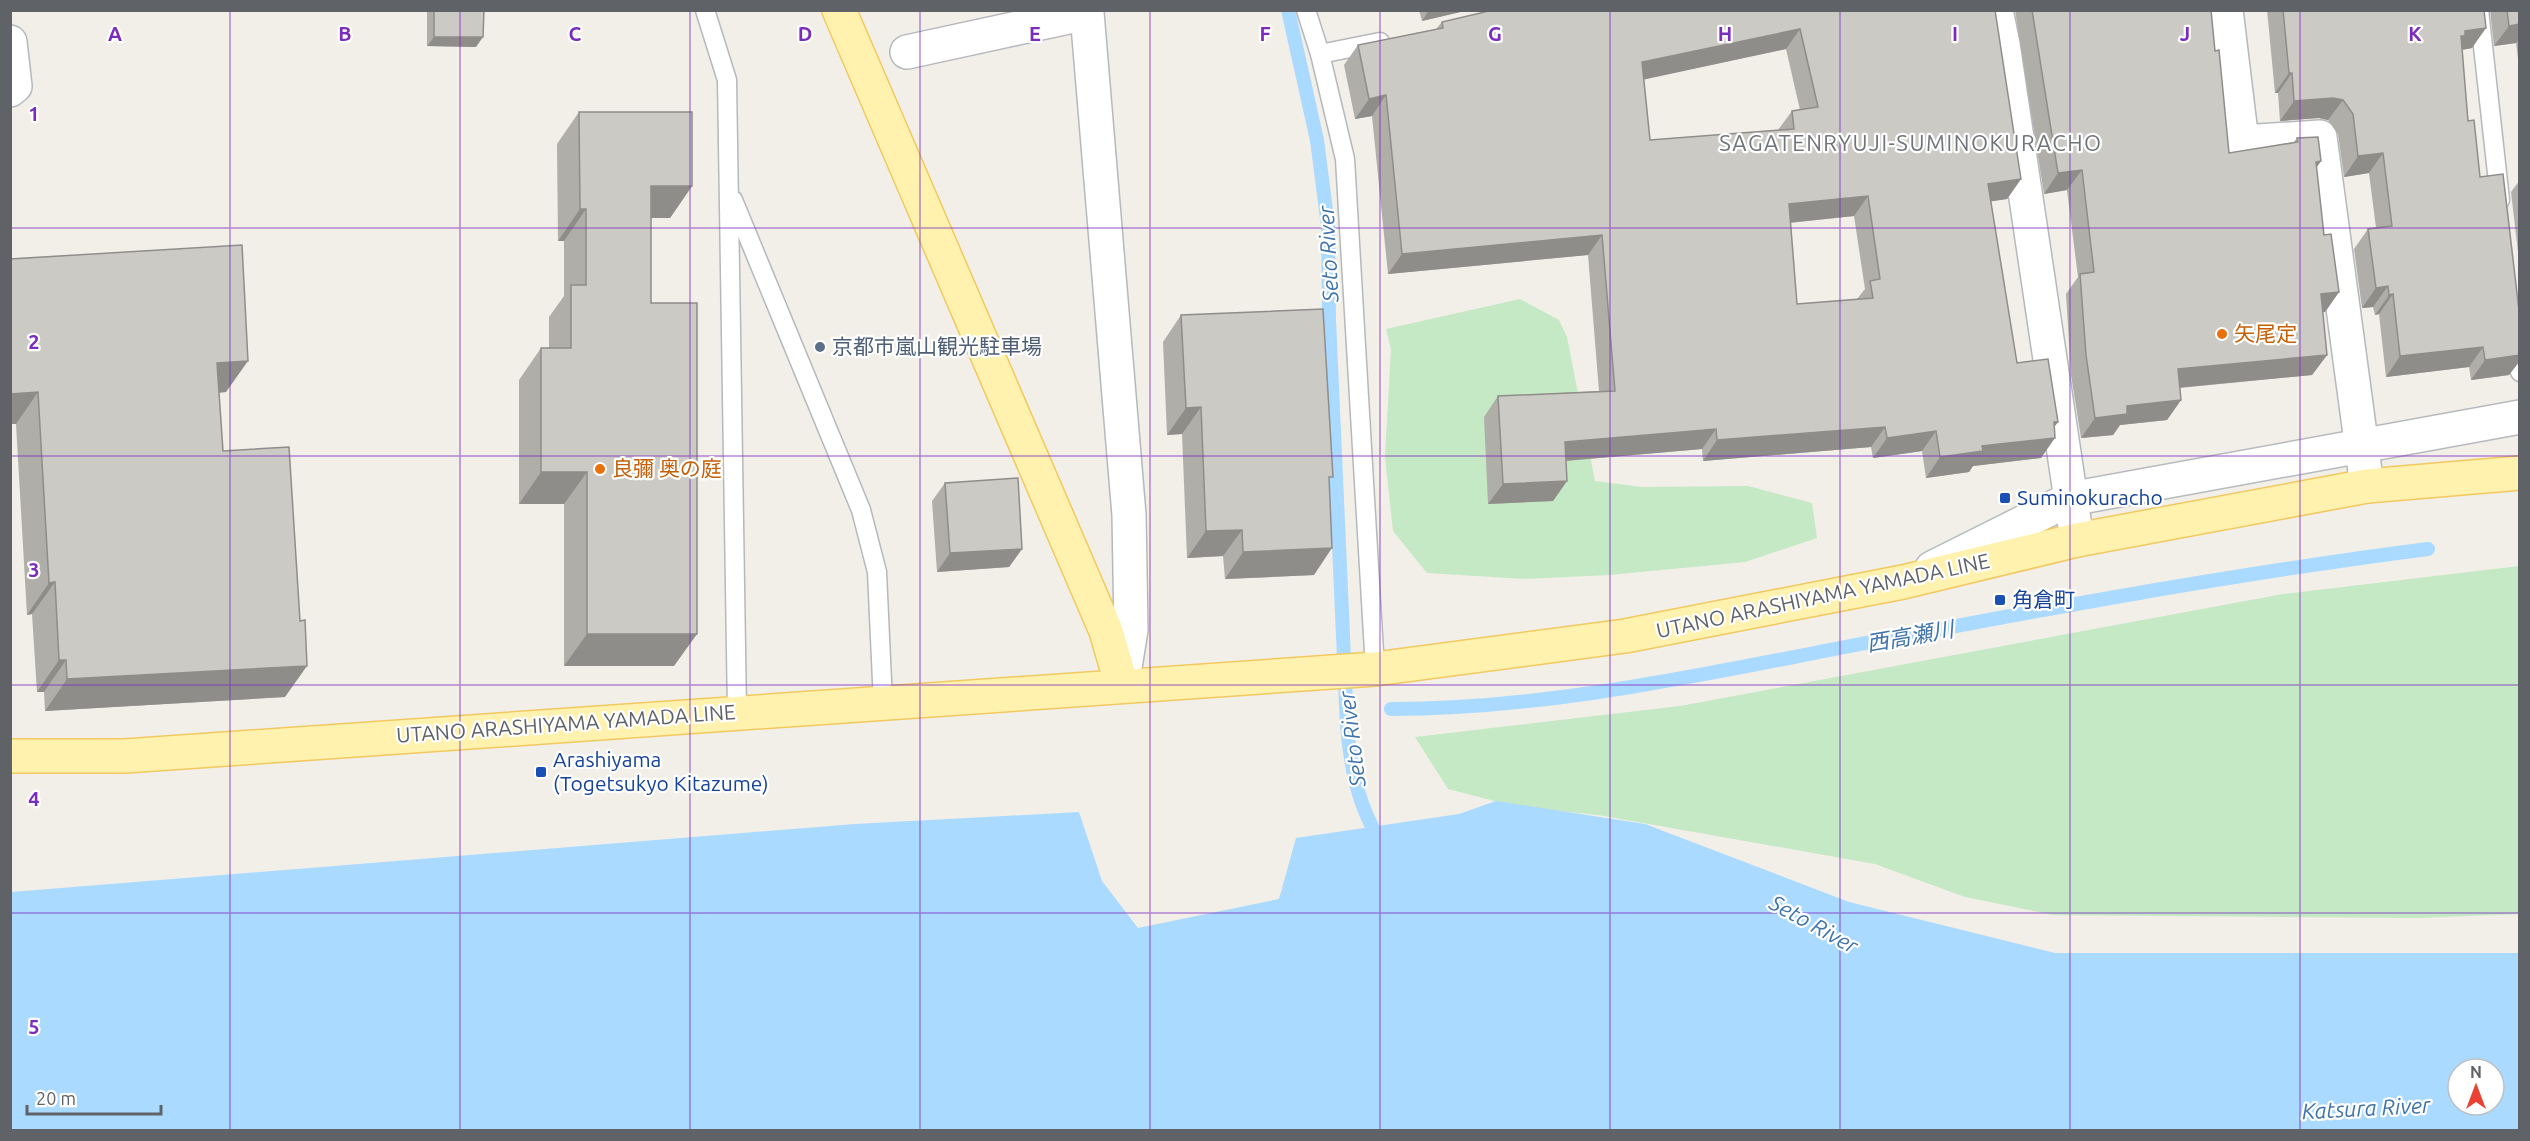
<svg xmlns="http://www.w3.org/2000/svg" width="2530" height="1141" font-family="Ubuntu,'Noto Sans JP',sans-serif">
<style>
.green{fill:#c5e8c5}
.water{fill:#aadaff;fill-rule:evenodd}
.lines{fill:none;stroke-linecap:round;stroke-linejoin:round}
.stream{stroke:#aadaff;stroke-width:14}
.service-casing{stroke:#b5b8bc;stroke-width:21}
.minor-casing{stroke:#b5b8bc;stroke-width:36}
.secondary-casing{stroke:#b6babf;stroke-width:36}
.primary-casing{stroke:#f2c960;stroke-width:36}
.service{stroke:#fff;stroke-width:18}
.minor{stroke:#fff;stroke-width:33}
.secondary{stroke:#fff;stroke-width:33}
.primary{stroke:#fff2af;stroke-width:33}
.wall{fill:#afaea9;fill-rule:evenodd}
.shaded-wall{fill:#8f8d8a}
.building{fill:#cccac5;stroke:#8f8d8a;stroke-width:1.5;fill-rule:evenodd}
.grid{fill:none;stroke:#7b2cbf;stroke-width:1.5;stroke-opacity:0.55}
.food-dot{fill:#e8710a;stroke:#fff;stroke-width:2}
.service-dot{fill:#5c6f8a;stroke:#fff;stroke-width:2}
.transit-dot{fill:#1a4fb4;stroke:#fff;stroke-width:2}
.labels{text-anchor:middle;stroke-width:4.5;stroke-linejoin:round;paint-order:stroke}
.food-label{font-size:21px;fill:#c56008;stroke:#fff;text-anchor:start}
.service-label{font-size:21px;fill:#4e5e75;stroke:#fff;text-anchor:start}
.transit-label{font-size:21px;fill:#164399;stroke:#fff;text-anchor:start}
.street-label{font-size:21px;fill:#5f6368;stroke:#fff}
.neighbourhood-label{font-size:22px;letter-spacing:1.5px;fill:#70757a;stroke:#fff}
.water-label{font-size:22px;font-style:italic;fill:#4174aa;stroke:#fff}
.grid-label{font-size:20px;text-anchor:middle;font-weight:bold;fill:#7b2cbf;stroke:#fff;stroke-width:4.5;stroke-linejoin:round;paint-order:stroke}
</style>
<rect width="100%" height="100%" fill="#f1efe8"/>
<g class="green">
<polygon points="1520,299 1559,320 1567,337 1595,481 1642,487 1748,486 1812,503 1817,538 1745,562 1609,575 1524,579 1427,573 1393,531 1385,457 1391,349 1386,329"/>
<polygon points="2519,566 2519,914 2419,918 2053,915 1965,897 1875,864 1598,815 1518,807 1448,789 1415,737 1680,706 2283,594"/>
</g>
<path class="water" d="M1496 801 1645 824 1849 902 2055 953H2519V1130H11V892L855 824 1079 812 1102 881 1138 928 1279 899 1296 838 1459 814ZM2458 1069H2494V1105H2458Z"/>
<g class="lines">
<g class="stream">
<path d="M1288 10 1317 140 1328 226 1329 319 1347 726C1351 769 1358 806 1381 843"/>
<path d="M1391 709C1545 709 1695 676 1845 647 2039 610 2232 574 2428 549"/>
</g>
<defs>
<g id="service">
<polyline points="705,10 727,80 737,712"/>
<polyline points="1306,10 1320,54 1345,159 1375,669"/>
<polyline points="2479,10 2500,200"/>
<polyline points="1320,54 1380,42"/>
<polyline points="733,200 861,510 877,572 883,703"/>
<polyline points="2516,338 2520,372"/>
</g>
<g id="minor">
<polyline points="1996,10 2003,44 2077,540"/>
<polyline points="2226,10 2242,142 2320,137 2367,486"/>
<polyline points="10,42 15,86 10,90"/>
<polyline points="907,52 1087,13 1129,515 1131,630 1122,686"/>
</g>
<polyline id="secondary" points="1932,568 2070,499 2520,417"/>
<g id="primary">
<polyline points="839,10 1106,631 1122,686"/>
<polyline points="10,756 125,756 1375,669 1625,636 1903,582 2077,540 2367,486 2520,473"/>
</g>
</defs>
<use href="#service" class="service-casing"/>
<use href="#minor" class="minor-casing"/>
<use href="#secondary" class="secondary-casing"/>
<use href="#primary" class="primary-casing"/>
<use href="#service" class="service"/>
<use href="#minor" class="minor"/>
<use href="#secondary" class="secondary"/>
<use href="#primary" class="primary"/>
</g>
<g class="wall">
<polygon points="427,10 484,10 476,47 427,46"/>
<polygon points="1419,10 1469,10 1422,21"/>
<path d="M1995 10 2021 179 2007 199 1991 201 2017 363 2058 422 2054 427 2041 458 1973 466 1969 472 1926 478 1922 451 1873 458 1871 447 1703 461 1702 449 1566 461 1567 481 1553 501 1488 504 1484 417 1498 396 1599 391 1588 255 1388 274 1372 116 1355 119 1344 65 1358 45 1436 29 1442 22ZM1786 49 1800 110 1792 111 1778 130 1650 140 1644 79ZM1854 216 1865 289 1857 299 1797 304 1790 223Z"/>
<polygon points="2015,10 2211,10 2215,51 2229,153 2294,142 2297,138 2321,161 2316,168 2324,235 2339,292 2325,312 2322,312 2327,355 2312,375 2180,388 2181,400 2167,420 2120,425 2113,435 2081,438 2071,375 2066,294 2078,277 2067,190 2044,194"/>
<polygon points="2267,10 2484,10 2472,48 2462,50 2468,121 2480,177 2509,375 2471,380 2469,367 2386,377 2379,314 2375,315 2373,307 2362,308 2354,249 2368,229 2376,228 2369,173 2344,177 2338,134 2328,120 2319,118 2280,121 2278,93 2275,93"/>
<polygon points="2490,10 2520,10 2520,74 2516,43 2494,46"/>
<polygon points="579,112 692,186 670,218 651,218 651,303 674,666 564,666 564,504 519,504 519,380 541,348 549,348 549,317 564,296 564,241 558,241 557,144"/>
<polygon points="2520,180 2520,269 2511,192"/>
<polygon points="10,259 226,392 219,393 223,451 285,697 45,711 44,692 37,692 32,614 27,615 16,424 10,424"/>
<polygon points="1181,315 1329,482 1314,575 1225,579 1223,556 1187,558 1182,434 1167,435 1163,342"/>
<polygon points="945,483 1022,549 1009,567 937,572 932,501"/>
</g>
<g class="shaded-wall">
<polygon points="1429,10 1469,10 1422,21"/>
<polygon points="2520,24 2520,38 2516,43 2494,46 2509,26"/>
<polygon points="2486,28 2472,48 2455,51 2447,56 2465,31"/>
<polygon points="1800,29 1786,49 1628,83 1642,62"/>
<polygon points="434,37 483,37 476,47 427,46"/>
<polygon points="2289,73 2292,73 2278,93 2275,93"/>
<polygon points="1386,95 1372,116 1355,119 1369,99"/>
<polygon points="2333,98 2343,100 2328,120 2319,118 2280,121 2294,101"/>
<polygon points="2383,153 2369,173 2344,177 2358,156"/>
<polygon points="2321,161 2307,181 2316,162"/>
<polygon points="2082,170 2067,190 2044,194 2058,173"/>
<polygon points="2021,179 2007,199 1974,204 1988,184"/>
<polygon points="651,186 692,186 670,218 629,218"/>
<polygon points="1868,196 1854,216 1775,224 1789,204"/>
<polygon points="580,209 586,209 564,241 558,241"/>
<polygon points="1602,235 1588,255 1388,274 1402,254"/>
<polygon points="2388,286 2373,307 2362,308 2376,288"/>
<polygon points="2339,292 2325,312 2306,314 2321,294"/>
<polygon points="2393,294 2379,314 2375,315 2389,295"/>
<polygon points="2483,347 2469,367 2386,377 2400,356"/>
<polygon points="2327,355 2312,375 2164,389 2178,369"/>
<polygon points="2520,355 2520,361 2509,375 2471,380 2485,360"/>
<polygon points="248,361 226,392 195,394 217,363"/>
<polygon points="38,392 16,424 10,424 10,394"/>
<polygon points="2181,400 2167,420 2120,425 2113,435 2081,438 2095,418 2127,406"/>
<polygon points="1201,407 1182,434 1167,435 1186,408"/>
<polygon points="2054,422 2058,422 2045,439 2055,438 2041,458 1973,466 1969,472 1926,478 1940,457"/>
<polygon points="1885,427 1871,447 1703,461 1717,440"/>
<polygon points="1716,429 1702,449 1551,462 1565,442"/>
<polygon points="1936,431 1922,451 1873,458 1887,438"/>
<polygon points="541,472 587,472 564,504 519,504"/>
<polygon points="1567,481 1553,501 1488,504 1503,484"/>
<polygon points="1242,530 1223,556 1187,558 1206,531"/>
<polygon points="1332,548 1314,575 1225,579 1243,552"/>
<polygon points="1022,549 1009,567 937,572 950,553"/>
<polygon points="55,582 32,614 27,615 49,583"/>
<polygon points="587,634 697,634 674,666 564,666"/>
<polygon points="59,660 66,660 44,692 37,692"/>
<polygon points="307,666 285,697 45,711 67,679"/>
</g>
<g class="building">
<polygon points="434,10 484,10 483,37 434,37"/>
<path d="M1493 10H1995L2021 179 1988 184 2017 363 2048 359 2058 422H2054L2055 438 1982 446 1983 451 1940 457 1936 431 1887 438 1885 427 1717 440 1716 429 1565 442 1567 481 1503 484 1498 396 1615 391 1602 235 1402 254 1386 95 1369 99 1358 45 1443 28 1442 22ZM1800 29 1818 107 1792 111 1794 129 1650 140 1642 62ZM1868 196 1880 279 1870 281 1873 298 1797 304 1789 204Z"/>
<polygon points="2032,10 2211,10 2215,51 2219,50 2229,153 2298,142 2297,138 2318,137 2321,161 2316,162 2324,235 2331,234 2339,292 2321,294 2327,355 2178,369 2181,400 2127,406 2127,414 2095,418 2086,355 2080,274 2094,272 2082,170 2058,173"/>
<polygon points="2283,10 2484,10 2486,28 2465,31 2465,36 2461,36 2468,121 2474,120 2480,177 2503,174 2520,319 2520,355 2485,360 2483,347 2400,356 2393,294 2389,295 2388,286 2376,288 2368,229 2392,226 2383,153 2358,156 2353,114 2343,100 2333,98 2294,101 2292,73 2289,73"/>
<polygon points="2507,10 2520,10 2520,24 2509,26"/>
<polygon points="579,112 692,112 692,186 651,186 651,303 697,303 697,634 587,634 587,472 541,472 541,348 571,348 571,285 586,285 586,209 580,209"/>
<polygon points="242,245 248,361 217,363 223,451 289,447 300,621 305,620 307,666 67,679 66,660 59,660 55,582 49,583 38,392 10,394 10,259"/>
<polygon points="1323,309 1333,477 1329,477 1332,548 1243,552 1242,530 1206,531 1201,407 1186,408 1181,315"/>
<polygon points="1018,478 1022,549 950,553 945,483"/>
</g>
<path class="grid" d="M230 10V1130M460 10V1130M690 10V1130M920 10V1130M1150 10V1130M1380 10V1130M1610 10V1130M1840 10V1130M2070 10V1130M2300 10V1130M10 228H2520M10 456H2520M10 685H2520M10 913H2520"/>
<g class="food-dot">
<circle cx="2222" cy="334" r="6"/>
<circle cx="600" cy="469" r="6"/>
</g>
<circle class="service-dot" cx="820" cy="347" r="6"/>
<g class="transit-dot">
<rect x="1999" y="492" width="12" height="12" rx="3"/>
<rect x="1994" y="594" width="12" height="12" rx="3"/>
<rect x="535" y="766" width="12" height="12" rx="3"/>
</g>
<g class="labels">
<g class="food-label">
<text x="2234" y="341">矢尾定</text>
<text x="612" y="476">良彌 奥の庭</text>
</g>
<g class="service-label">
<text x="832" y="354">京都市嵐山観光駐車場</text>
</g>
<g class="transit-label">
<text x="2017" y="505">Suminokuracho</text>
<text x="2012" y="607">角倉町</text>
<text x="553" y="767">Arashiyama<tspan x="553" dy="24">(Togetsukyo Kitazume)</tspan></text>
</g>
<g class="street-label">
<text transform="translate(1823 596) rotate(-12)" y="7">UTANO ARASHIYAMA YAMADA LINE</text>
<text transform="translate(566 724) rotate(-4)" y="7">UTANO ARASHIYAMA YAMADA LINE</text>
</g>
<g class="neighbourhood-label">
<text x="1911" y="151">SAGATENRYUJI-SUMINOKURACHO</text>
</g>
<g class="water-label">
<text transform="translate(1328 254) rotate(-93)" y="8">Seto River</text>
<text transform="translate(1910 636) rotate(-10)" y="8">西高瀬川</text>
<text transform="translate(1352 739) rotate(-97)" y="8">Seto River</text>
<text transform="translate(1814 924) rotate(29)" y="8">Seto River</text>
<text transform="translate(2366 1108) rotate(-3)" y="8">Katsura River</text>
</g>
</g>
<g class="grid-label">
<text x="115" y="41">A</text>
<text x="345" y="41">B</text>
<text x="575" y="41">C</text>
<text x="805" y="41">D</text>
<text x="1035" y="41">E</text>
<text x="1265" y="41">F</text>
<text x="1495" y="41">G</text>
<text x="1725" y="41">H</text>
<text x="1955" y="41">I</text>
<text x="2185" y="41">J</text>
<text x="2415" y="41">K</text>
<text x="34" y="121">1</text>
<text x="34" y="349">2</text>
<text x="34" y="577">3</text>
<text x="34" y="806">4</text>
<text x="34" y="1034">5</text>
</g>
<rect width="2530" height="1141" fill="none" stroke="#5f6368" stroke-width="24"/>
<g transform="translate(2476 1087)"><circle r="28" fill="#ffffff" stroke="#bfc1c3" stroke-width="1.5"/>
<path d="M0-4.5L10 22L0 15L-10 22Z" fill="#ea4335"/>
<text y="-9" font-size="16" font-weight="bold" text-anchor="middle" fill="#5f6368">N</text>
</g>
<path d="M27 1105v9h134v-9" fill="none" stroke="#5f6368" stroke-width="3"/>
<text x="36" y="1105" font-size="18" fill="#5f6368" stroke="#ffffff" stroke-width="4.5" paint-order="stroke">20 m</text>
</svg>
